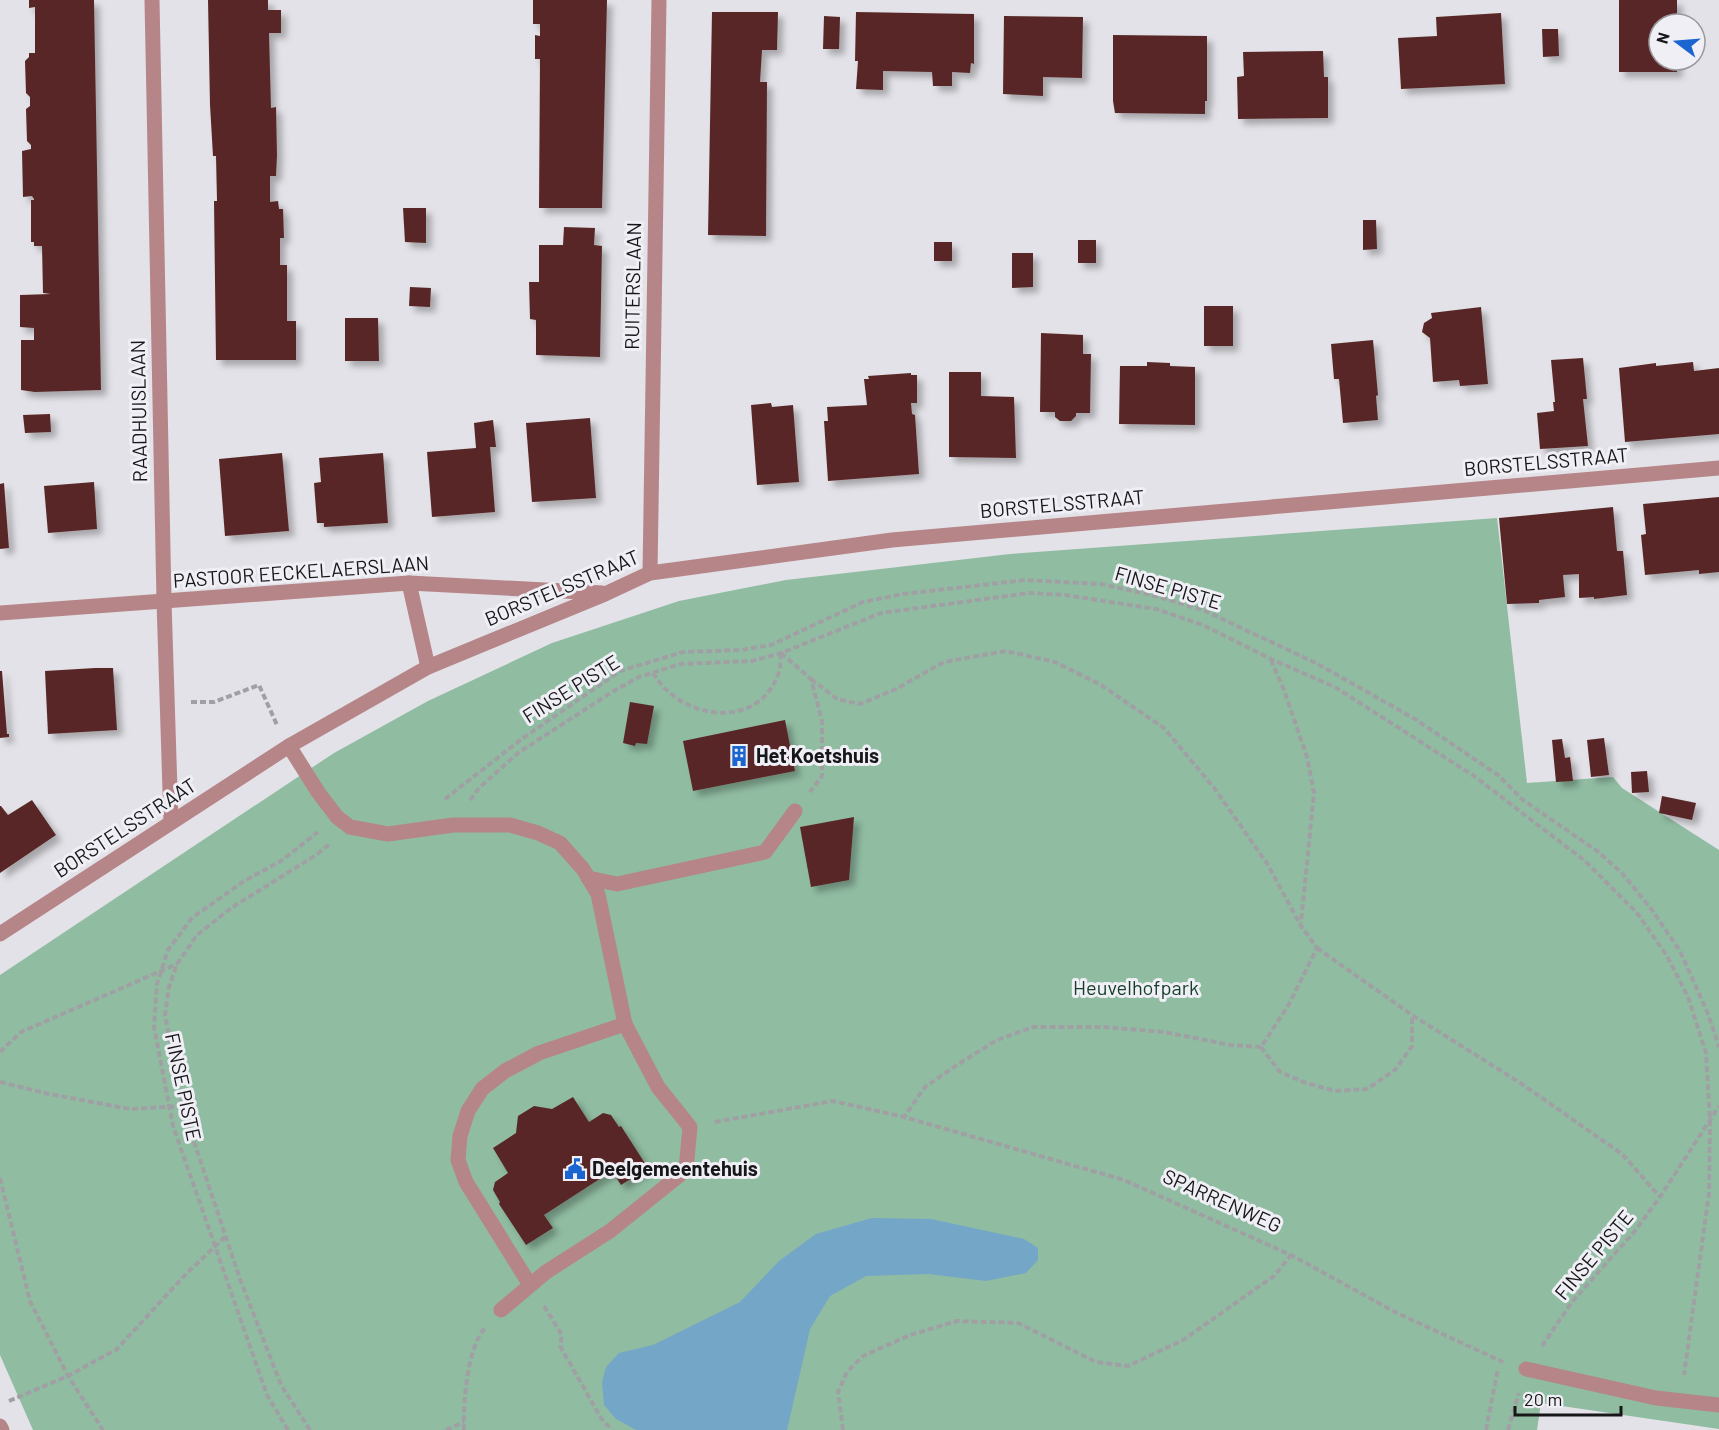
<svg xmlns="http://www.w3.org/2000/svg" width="1719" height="1430" font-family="Barlow,sans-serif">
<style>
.green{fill:#90bca2}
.water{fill:#73a6c7}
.building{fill:#592826;filter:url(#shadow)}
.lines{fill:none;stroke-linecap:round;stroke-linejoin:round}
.path{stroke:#a0a0a4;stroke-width:4;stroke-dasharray:6 3;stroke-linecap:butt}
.service{stroke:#b68588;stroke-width:15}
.minor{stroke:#b68588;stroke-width:15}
.labels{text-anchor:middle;stroke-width:6;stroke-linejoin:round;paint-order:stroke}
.street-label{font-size:20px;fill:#171719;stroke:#efeff5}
.poi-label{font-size:20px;font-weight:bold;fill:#171719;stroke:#efeff5;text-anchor:start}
.park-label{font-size:20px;fill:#133e29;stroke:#efeff5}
</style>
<defs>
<filter id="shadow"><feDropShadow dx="5.5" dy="5.5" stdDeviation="3" flood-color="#0004"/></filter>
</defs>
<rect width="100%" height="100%" fill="#e2e2e8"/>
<polygon class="green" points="1497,518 1527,783 1613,777 1622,788 1719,850 1719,1429 1541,1403 1537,1430 33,1430 0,1355 0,975 334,753 428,701 552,643 679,601 786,580 1010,554"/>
<polygon class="water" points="872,1218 931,1219 1024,1239 1038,1248 1038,1260 1026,1273 986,1281 928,1274 866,1276 830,1296 810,1329 787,1430 636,1430 616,1419 604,1405 602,1382 606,1367 619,1353 653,1345 740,1302 779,1261 816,1234"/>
<g class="building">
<polygon points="29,0 94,0 101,390 35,392 21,390 21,340 34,340 34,328 20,327 20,295 51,294 43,293 42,246 34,246 34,242 31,242 31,200 34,200 34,199 32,196 23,197 22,151 31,149 31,145 27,141 26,109 30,106 30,97 26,93 25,61 29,57 29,53 35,53 35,7 29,8"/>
<polygon points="208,0 268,0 268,10 281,10 281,33 269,33 271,108 276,107 277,155 276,176 270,176 270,202 278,201 279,209 283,209 284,238 280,238 280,265 287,265 287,321 296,321 296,360 216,360 214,201 217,201 216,156 213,156 210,105"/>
<polygon points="533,0 607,0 602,208 539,208 540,59 535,59 535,35 540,36 540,24 533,24"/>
<polygon points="1619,0 1677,0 1677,24 1659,24 1659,60 1677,60 1677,72 1619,72"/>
<polygon points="712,12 778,12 777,50 762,50 760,82 767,82 766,236 708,235"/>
<polygon points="856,12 974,14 974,64 971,63 970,73 952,72 952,86 933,86 932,72 883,71 883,90 856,89 858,61 855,61"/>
<polygon points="1501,13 1505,84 1401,89 1398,38 1437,36 1436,17"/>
<polygon points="824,16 840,17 839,49 823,49"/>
<polygon points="1004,16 1083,17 1082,78 1043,77 1043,96 1003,94"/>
<polygon points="1542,29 1558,29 1559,56 1543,57"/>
<polygon points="1113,35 1207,36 1207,101 1205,101 1205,114 1115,113 1113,101"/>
<polygon points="1323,51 1324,77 1328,77 1328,118 1238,119 1237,77 1244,76 1243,52"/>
<polygon points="403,208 426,208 426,243 405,242"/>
<polygon points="1363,220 1376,220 1377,249 1363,250"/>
<polygon points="564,227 595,228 594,245 602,246 600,357 536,355 536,320 530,319 529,282 539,282 539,245 563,245"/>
<rect x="1078" y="240" width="18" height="23"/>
<rect x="934" y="242" width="18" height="19"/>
<polygon points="1012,253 1033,253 1033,287 1012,288"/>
<polygon points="410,287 431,288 430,307 409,306"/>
<rect x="1204" y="306" width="29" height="40"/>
<polygon points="1481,307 1488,384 1460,386 1459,380 1433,382 1430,338 1422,332 1424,323 1432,318 1431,313"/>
<polygon points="345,318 378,318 379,361 345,361"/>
<polygon points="1041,333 1083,335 1083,354 1091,354 1090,413 1076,413 1076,416 1071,421 1060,421 1055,417 1055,412 1040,412"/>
<polygon points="1373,340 1378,395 1376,396 1378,420 1343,423 1339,379 1334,379 1331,344"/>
<polygon points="1583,358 1587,399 1583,399 1588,446 1540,449 1537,413 1554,411 1553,402 1555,402 1551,360"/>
<polygon points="1147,362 1170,363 1170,366 1195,367 1195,425 1119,424 1120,366 1147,366"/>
<polygon points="1693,362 1694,371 1719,368 1719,434 1625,442 1619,368 1656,363 1656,366"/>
<polygon points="949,372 981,372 981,396 1014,397 1016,458 949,457"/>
<polygon points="911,373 911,375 917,375 917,403 911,403 912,414 915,415 919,474 828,481 824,421 828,421 827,407 867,405 864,379 869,379 868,376"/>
<polygon points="771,403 772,407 793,405 799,482 757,485 751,405"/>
<polygon points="50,414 51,432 25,433 23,415"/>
<polygon points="590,418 596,498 532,502 526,423"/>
<polygon points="493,420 496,447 490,447 495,512 432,517 427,452 476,448 474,423"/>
<polygon points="282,453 289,531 225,536 219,459"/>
<polygon points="383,453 388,523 324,527 324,523 317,523 314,483 321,482 319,458"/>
<polygon points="94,482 97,529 48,533 44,486"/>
<polygon points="4,483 9,548 0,549 0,484"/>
<polygon points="1719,497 1719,572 1699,574 1699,570 1645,575 1641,535 1646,534 1643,504"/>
<polygon points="1613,507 1617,551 1623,551 1627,595 1594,599 1594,597 1579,598 1579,574 1563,575 1565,597 1539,600 1539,603 1507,604 1499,518"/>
<polygon points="95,668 113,668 117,730 48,734 45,671"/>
<polygon points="0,671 2,671 7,734 9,734 9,737 0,738"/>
<polygon points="630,702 654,706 647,744 636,743 635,746 623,743"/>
<polygon points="785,720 795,771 693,791 683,741"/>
<polygon points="1604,738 1609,775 1591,777 1587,740"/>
<polygon points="1562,739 1565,758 1570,757 1573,781 1556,782 1552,740"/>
<polygon points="1647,771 1649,792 1632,793 1631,772"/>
<polygon points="1662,796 1696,803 1692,820 1659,813"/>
<polygon points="32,800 56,835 0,873 0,806 1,806 8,815"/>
<polygon points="854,817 849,880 811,887 800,827"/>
<polygon points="573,1097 589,1122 603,1113 611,1115 619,1127 621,1126 648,1168 621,1185 612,1171 544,1215 553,1228 526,1245 499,1204 500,1202 493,1190 495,1182 508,1173 493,1148 516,1133 518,1116 534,1106 552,1109"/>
</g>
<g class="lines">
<g class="path">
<polyline points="781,653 811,679 822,721 822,776 810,792"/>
<polyline points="1271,660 1284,690 1307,757 1314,793 1301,923"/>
<path d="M653 673C680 720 759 732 779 672 781 666 780 659 781 653"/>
<polyline points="811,679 837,699 860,704 896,689 944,662 1006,651 1055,662 1101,685 1164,728 1215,789 1268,865 1301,926 1317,948 1288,1006 1261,1047 1230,1045 1164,1032 1105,1027 1033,1027 997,1040 957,1065 925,1087 904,1117"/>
<polyline points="191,702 214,702 259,685 277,725"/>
<polyline points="445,799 523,738 620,671 683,652 741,650 771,645 863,602 903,594 1025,580 1100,584 1152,595 1203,610 1316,663 1415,719 1498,775 1523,800 1597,851 1622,873 1652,910 1680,951 1708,1014 1719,1047"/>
<polyline points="470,800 479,788 518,753 612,692 639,677 680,664 752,661 781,653 881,613 1029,593 1065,595 1156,609 1203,625 1271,659 1335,687 1474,776 1585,861 1637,913 1667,956 1688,997 1706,1053 1710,1121 1709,1193 1684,1375"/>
<polyline points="1317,948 1412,1015 1522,1084 1622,1154 1660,1197"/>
<polyline points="1261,1047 1280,1072 1306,1083 1335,1091 1367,1089 1395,1070 1412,1046 1412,1016"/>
<polyline points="0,1052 21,1032 177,964"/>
<polyline points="0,1082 49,1094 130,1109 182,1106"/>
<polyline points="715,1122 833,1101 904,1117 1124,1180 1291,1255 1395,1312 1503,1362"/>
<polyline points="0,1178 30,1301 68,1376 103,1430"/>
<polyline points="544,1306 562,1335 560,1346 601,1418 612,1430"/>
<polyline points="1542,1346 1572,1302 1634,1232 1660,1197 1719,1106"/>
<polyline points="9,1401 68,1376 117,1349 186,1274 226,1236"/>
<polyline points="288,1430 267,1395 173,1126 154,1027 157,984 168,950 192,918 244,881 281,861 318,832"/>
<polyline points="310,1430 281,1385 240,1279 182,1106 165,1015 169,987 177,964 197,935 231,908 316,855 331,843"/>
<polyline points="446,1430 464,1422"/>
<path d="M464 1430C463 1404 467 1348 485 1328"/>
<polyline points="843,1430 838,1392 847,1372 863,1356 910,1335 957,1321 1018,1323 1096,1362 1128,1366 1183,1340 1274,1276 1291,1255"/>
<polyline points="1486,1430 1498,1368"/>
<polyline points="1508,1430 1519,1393"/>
</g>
<g class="service">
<polyline points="289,746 318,792 337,817 350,827 388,834 453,825 510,825 538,833 560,843 583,869 598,894 625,1024 658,1087 690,1127 686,1170 610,1231 546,1272 501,1310"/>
<polyline points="588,878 617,884 765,852 795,811"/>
<polyline points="530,1285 466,1182 458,1160 460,1136 468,1111 482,1089 505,1071 539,1053 625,1024"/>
<polyline points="1526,1369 1656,1398 1719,1405"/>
</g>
<g class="minor">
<polyline points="152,0 164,601 171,822"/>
<polyline points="650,573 659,0"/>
<polyline points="409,583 428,667"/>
<polyline points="0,613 409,583 602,593"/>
<polyline points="0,934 289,746 428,667 605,594 650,573 892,540 1719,468"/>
<polyline points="0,1426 2,1430"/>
</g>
</g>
<defs>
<symbol id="building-bare" viewBox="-9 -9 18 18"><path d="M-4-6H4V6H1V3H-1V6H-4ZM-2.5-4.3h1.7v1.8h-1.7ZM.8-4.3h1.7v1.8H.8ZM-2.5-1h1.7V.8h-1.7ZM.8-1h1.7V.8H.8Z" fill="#1a65cf" stroke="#efeff5" stroke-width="2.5" paint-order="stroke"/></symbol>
<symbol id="civic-bare" viewBox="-9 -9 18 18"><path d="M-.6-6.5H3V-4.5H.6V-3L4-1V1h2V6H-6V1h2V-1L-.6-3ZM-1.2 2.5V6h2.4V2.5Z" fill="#1a65cf" stroke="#efeff5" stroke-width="2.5" paint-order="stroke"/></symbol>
</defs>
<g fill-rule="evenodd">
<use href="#building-bare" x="724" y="741" width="30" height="30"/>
<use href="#civic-bare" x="560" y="1154" width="30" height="30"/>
</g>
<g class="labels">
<g class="street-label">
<text transform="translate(633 286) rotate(-89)" y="7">RUITERSLAAN</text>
<text transform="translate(139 411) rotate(-91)" y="7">RAADHUISLAAN</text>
<text transform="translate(1546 462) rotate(-5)" y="7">BORSTELSSTRAAT</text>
<text transform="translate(1062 504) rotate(-5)" y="7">BORSTELSSTRAAT</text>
<text transform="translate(301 572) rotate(-4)" y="7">PASTOOR EECKELAERSLAAN</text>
<text transform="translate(562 588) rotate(-23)" y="7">BORSTELSSTRAAT</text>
<text transform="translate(1168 588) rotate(16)" y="7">FINSE PISTE</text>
<text transform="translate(571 689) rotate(-32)" y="7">FINSE PISTE</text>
<text transform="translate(125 828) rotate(-33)" y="7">BORSTELSSTRAAT</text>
<text transform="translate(183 1087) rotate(78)" y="7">FINSE PISTE</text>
<text transform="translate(1222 1201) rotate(24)" y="7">SPARRENWEG</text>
<text transform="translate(1594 1255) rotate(-50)" y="7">FINSE PISTE</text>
</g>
<g class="poi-label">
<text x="756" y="763">Het Koetshuis</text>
<text x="592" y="1176">Deelgemeentehuis</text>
</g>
<g class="park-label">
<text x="1136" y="995">Heuvelhofpark</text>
</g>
</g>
<g transform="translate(1677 42) rotate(286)"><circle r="28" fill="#efeff5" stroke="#99999d" stroke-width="1.5"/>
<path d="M0-4.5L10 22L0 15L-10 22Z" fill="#1a65cf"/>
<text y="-9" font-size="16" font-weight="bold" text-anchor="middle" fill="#171719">N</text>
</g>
<path d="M1515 1406v9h106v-9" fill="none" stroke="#171719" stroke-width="3"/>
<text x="1524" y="1406" font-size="18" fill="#171719" stroke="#efeff5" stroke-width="4.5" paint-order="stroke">20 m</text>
</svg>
